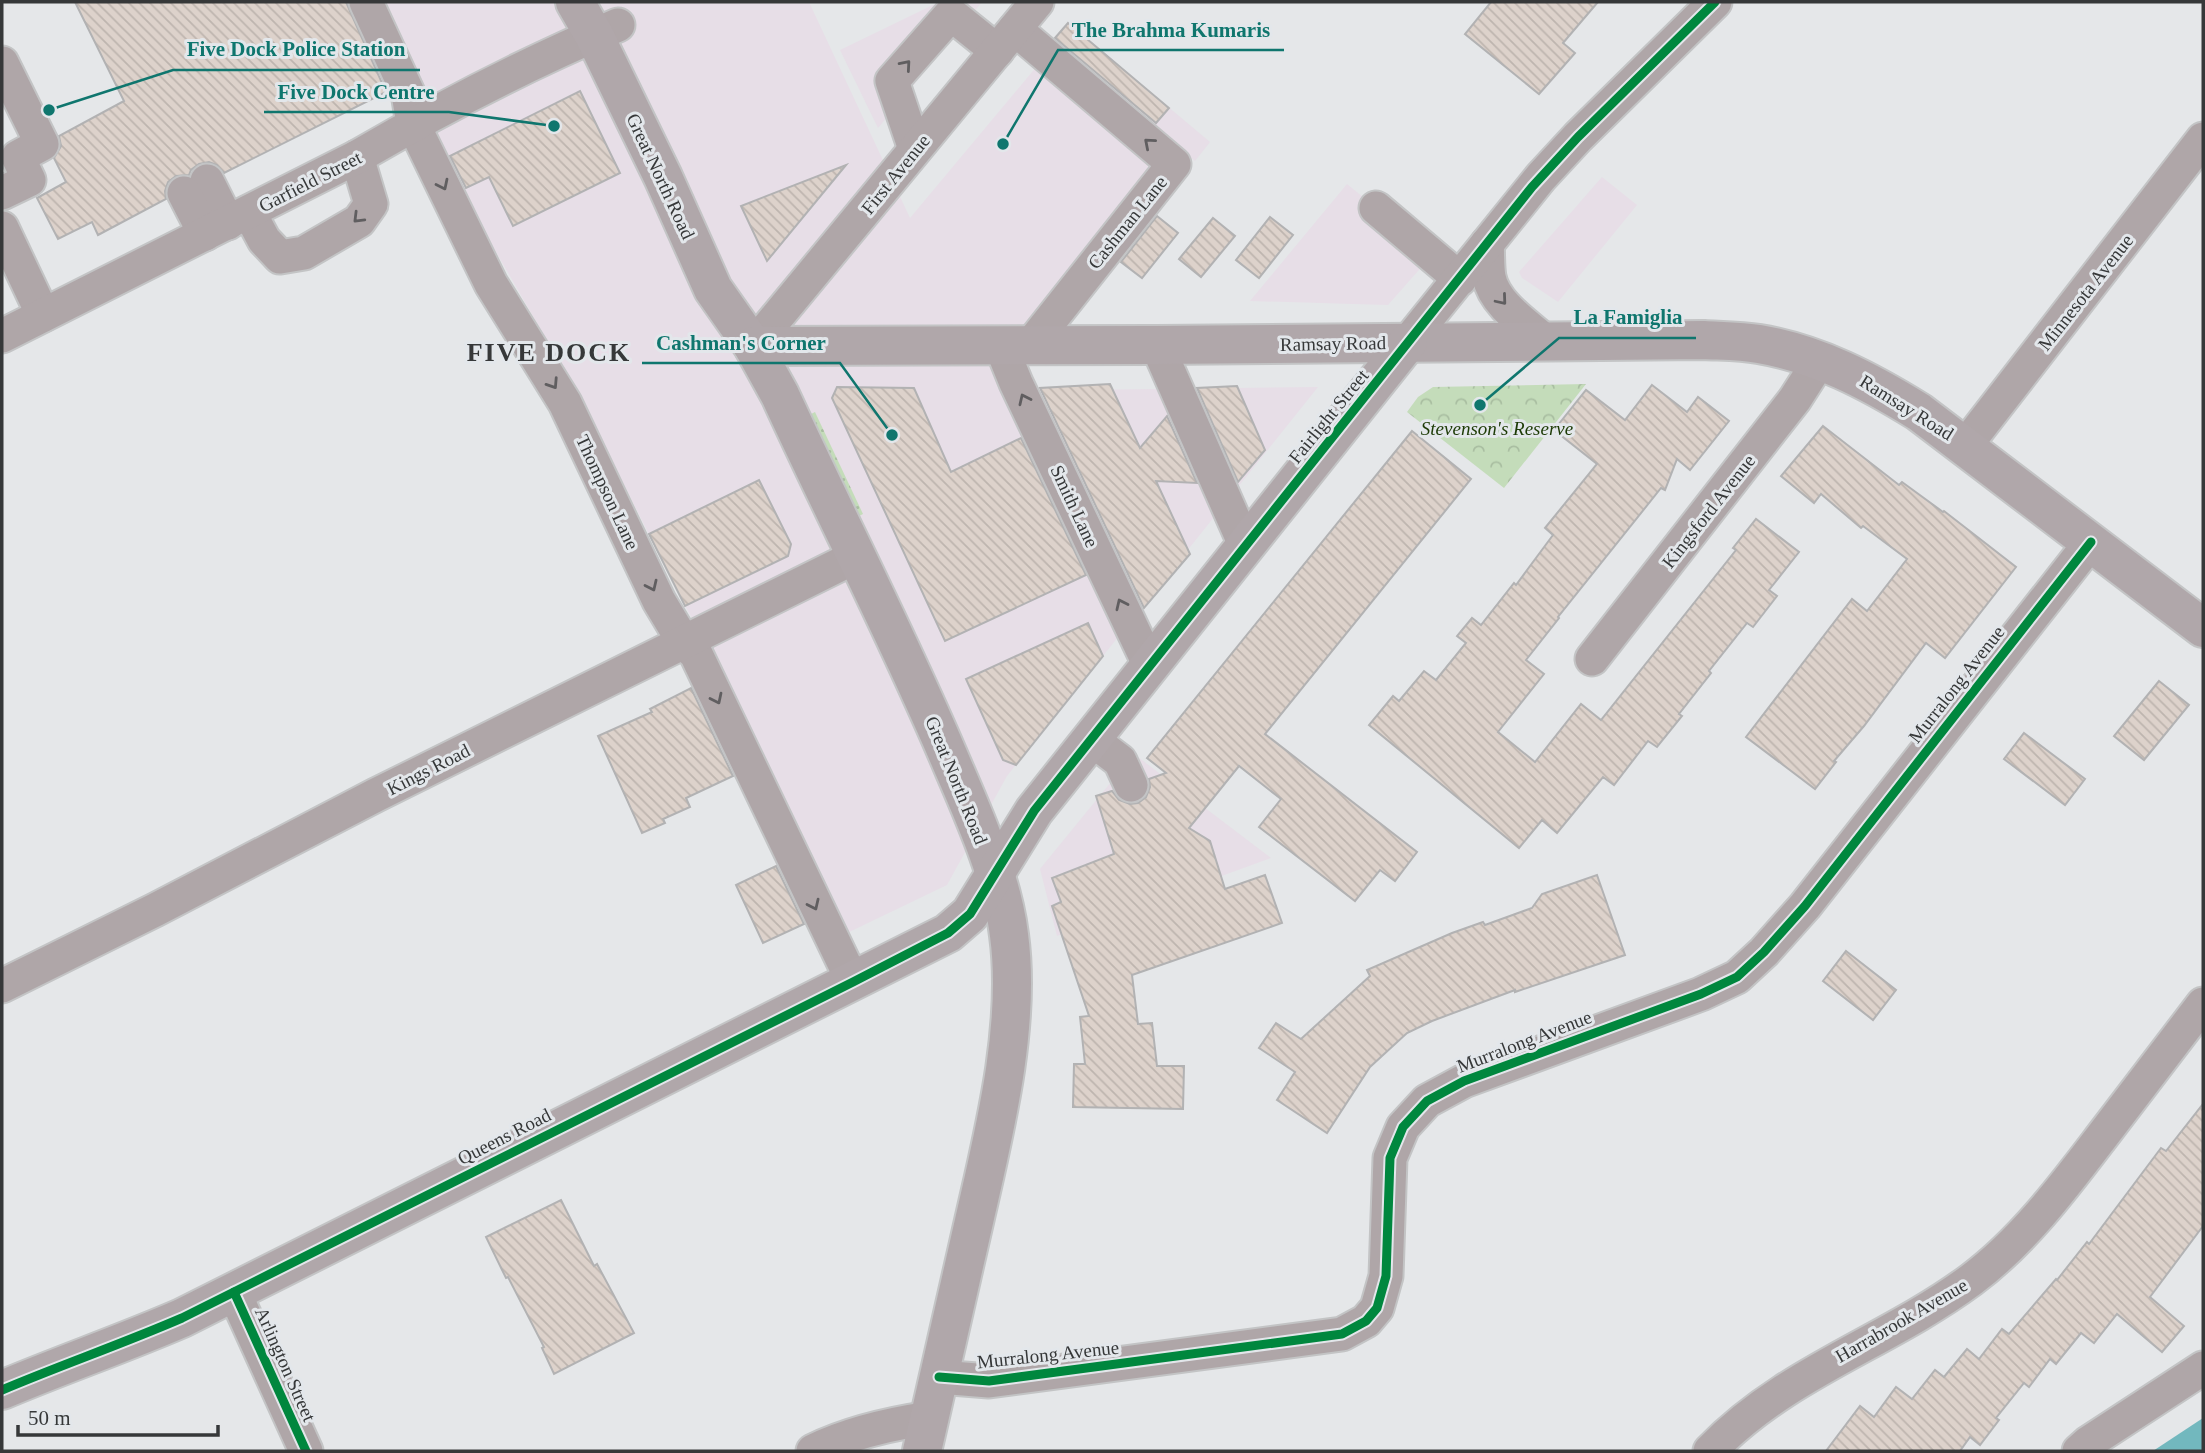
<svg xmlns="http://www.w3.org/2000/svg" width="2205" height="1453" font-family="Georgia,serif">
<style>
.commercial{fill:#e7dee7}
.grass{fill:url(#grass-dots)}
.park{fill:url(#park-crowns)}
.water{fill:#72b8be}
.building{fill:url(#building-back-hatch);stroke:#b2b2b3;stroke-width:2}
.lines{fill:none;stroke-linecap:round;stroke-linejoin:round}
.minor-casing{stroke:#c3c4c5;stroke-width:37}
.major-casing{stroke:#c3c4c5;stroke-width:42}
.minor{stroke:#afa6a8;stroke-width:33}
.major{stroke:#b0a7aa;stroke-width:38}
.cycleway-casing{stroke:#e3e7eb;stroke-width:13}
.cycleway{stroke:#00873e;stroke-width:9}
.oneway{stroke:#605e60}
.labels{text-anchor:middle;stroke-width:6;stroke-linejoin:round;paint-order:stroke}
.street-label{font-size:19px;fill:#363839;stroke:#e3e7eb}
.park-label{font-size:19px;font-style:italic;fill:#1d3b06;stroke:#e3e7eb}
.district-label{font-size:26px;font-weight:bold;letter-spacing:2px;fill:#363839;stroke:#e3e7eb}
.leader{fill:none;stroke:#0f766e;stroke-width:2.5}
.callout-dot{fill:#0f766e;stroke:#e3e7eb;stroke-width:2.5}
.callout-label{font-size:21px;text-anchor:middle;font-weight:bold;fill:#0f766e;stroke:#e3e7eb;stroke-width:6;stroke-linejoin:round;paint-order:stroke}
</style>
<defs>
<pattern id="grass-dots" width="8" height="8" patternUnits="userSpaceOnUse" patternTransform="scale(1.75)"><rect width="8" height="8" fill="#c4dcba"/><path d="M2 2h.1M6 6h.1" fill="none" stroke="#a9bea1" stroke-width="1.8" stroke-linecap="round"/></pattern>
<pattern id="park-crowns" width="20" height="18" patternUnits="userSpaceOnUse" patternTransform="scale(1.75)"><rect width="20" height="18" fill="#c4dcba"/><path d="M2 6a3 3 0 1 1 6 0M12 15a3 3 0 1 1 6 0" fill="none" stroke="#a9bea1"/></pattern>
<pattern id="building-back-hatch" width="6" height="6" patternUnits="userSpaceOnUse" patternTransform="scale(1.75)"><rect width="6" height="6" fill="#ddd2cb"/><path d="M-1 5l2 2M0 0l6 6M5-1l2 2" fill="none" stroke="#beb5af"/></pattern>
</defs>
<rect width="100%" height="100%" fill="#e5e7e9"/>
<g class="commercial">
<polygon points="373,2 809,2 910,218 1037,66 1156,170 1040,313 999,391 1318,387 1007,776 947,885 843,935 715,658 685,606 584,405 446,165"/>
<polygon points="939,2 982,2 878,128 840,50"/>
<polygon points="1068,23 1210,142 1195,161 1052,42"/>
<polygon points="1602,177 1637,205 1558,302 1522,278 1519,272"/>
<polygon points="1347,184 1433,254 1388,305 1250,301"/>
<polygon points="1134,754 1271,858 1057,936 1040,869"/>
</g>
<polygon class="grass" points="815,412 863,514 857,517 809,415"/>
<polygon class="park" points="1586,384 1504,488 1407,412 1418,397 1433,387"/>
<polygon class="water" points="2203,1418 2203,1451 2153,1451"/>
<g class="building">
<polygon points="75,2 346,2 386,92 224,173 217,165 209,162 199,164 191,170 189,175 176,176 168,182 165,191 166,199 98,235 92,222 58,239 37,198 66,182 54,158 61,146 59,136 124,101"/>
<polygon points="1491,2 1598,2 1563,43 1575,53 1539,94 1465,34"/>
<polygon points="1068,23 1169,108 1156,123 1055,38"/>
<polygon points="580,91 620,173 513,226 489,177 466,188 450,156"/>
<polygon points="846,165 767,261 741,206"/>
<polygon points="1157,216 1178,233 1142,278 1121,262"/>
<polygon points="1270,217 1293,235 1259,278 1236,260"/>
<polygon points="1213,218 1235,236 1201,277 1179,259"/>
<polygon points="1110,384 1140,448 1167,416 1197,483 1156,481 1190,554 1144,608 1040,388"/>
<polygon points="1652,385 1687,412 1698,397 1729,421 1690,470 1677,459 1665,490 1661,488 1558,617 1559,618 1526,660 1544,674 1498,732 1535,762 1581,704 1601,720 1736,550 1733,548 1756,519 1799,552 1769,590 1777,596 1753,627 1747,623 1709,671 1711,673 1679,714 1682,716 1657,747 1648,741 1614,785 1603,777 1557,833 1542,820 1519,848 1369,725 1393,696 1399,701 1424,671 1436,680 1466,643 1457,636 1472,618 1481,625 1514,583 1516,585 1553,535 1545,528 1597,464 1554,430 1586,390 1625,420"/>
<polygon points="1237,386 1265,450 1238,482 1197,388"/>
<polygon points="837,387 914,388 951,472 1021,438 1086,575 945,641 832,398"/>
<polygon points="1823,426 1899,485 1902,482 1943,512 1944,511 2016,567 1945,658 1926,643 1864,726 1834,761 1836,762 1815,789 1746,737 1852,599 1867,611 1907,559 1863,526 1861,528 1821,494 1814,503 1781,476"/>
<polygon points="1412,431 1471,479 1265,734 1417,852 1395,881 1380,870 1355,901 1259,827 1281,799 1239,766 1189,828 1210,841 1225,889 1265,875 1282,923 1132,975 1138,1024 1152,1023 1157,1066 1184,1066 1183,1109 1073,1107 1074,1064 1085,1064 1080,1017 1089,1016 1052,906 1061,902 1052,878 1114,854 1096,796 1112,791 1119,800 1130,804 1138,803 1146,797 1150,787 1149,779 1166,773 1147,758"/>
<polygon points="759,480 791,544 788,556 685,606 649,534"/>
<polygon points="1088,623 1103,656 1016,765 1003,760 966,679"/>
<polygon points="2159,681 2189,705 2144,760 2114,736"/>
<polygon points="691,688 733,776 686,798 690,807 663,819 665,823 642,833 598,736 652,712 650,709"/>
<polygon points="2024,733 2085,779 2065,805 2004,759"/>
<polygon points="776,866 804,924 763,943 736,885"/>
<polygon points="1597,875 1625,955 1515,992 1515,990 1432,1021 1407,1033 1370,1067 1327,1133 1277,1100 1295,1072 1259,1048 1276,1023 1301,1039 1370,976 1367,970 1452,933 1483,922 1485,925 1532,908 1542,894"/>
<polygon points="1846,951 1896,990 1873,1020 1823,981"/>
<polygon points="2203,1104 2203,1226 2150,1297 2184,1326 2162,1352 2117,1314 2094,1343 2081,1333 2056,1364 2050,1359 2029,1387 2024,1383 1996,1418 1999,1420 1980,1445 1970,1437 1960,1451 1826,1451 1860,1406 1874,1417 1896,1387 1912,1399 1935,1370 1944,1377 1967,1349 1979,1359 2002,1329 2009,1334 2056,1279 2057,1280 2087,1242 2089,1244 2161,1148 2166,1151"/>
<polygon points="561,1200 594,1266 597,1264 634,1333 554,1374 542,1348 544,1347 508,1277 506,1278 486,1237"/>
</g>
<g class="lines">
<defs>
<g id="minor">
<polyline points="366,2 408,93 413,124 491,284 565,403 659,601 683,641 696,654 853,982"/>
<polyline points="1015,29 1174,164 1030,346"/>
<polyline points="2,63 42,144 18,157 29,180 2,193"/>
<polyline points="915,149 892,81 951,14 997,51"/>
<polyline points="207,181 228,223"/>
<polyline points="184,193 205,234"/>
<polyline points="1376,208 1460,279"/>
<polyline points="249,212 264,240 280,257 304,253 359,221 371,204 357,157"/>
<polyline points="2,228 43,315"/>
<path d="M1487 244C1488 254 1487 266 1489 277 1494 304 1527 325 1546 342"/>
<path d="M2 336 357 157C441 108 528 63 618 25"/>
<polyline points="1408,342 1541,177 1578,137 1715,2"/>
<polyline points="1157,345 1246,547"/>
<polyline points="753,346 1037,2"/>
<polyline points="1001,346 1016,383 1150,666"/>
<polyline points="1966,445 2203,139"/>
<polyline points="1592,659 1795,399 1820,360"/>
<polyline points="1091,739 1120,761 1131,785"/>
<polyline points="2,986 155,910 376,795 857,556"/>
<polyline points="234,1292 306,1451"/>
<polyline points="939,1377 989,1381 1342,1334 1366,1321 1377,1308 1386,1276 1390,1158 1403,1127 1427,1101 1464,1081 1701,994 1737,977 1764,952 1805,906 2091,542"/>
<path d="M813 1451C849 1433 889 1424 930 1418"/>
<path d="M1710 1451C1786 1372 1886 1343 1971 1280 2022 1242 2062 1189 2100 1139 2134 1094 2169 1049 2203 1004"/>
<polyline points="2079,1451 2088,1443 2203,1368"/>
</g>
<g id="major">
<path d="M575 2 594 35 663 177 713 289 753 346 780 395C835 515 896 633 948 755 971 809 1002 876 1009 935 1021 1024 995 1129 975 1217 957 1295 940 1373 922 1451"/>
<path d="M753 346 1157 345 1704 340C1722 341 1741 341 1759 344 1818 354 1869 381 1919 412L2203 628"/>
<path d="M2 1390C61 1365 122 1344 182 1318L948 933 970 914 1034 811 1408 342"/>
</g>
</defs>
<use href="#minor" class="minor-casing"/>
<use href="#major" class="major-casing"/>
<use href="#minor" class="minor"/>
<use href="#major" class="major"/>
<defs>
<g id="cycleway">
<polyline points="234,1292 306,1451"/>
<polyline points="939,1377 989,1381 1342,1334 1366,1321 1377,1308 1386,1276 1390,1158 1403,1127 1427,1101 1464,1081 1701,994 1737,977 1764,952 1805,906 2091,542"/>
<path d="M2 1390C61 1365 122 1344 182 1318L853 982 948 933 970 914 1034 811 1532 187 1578 137 1715 2"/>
</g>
</defs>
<use href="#cycleway" class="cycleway-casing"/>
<use href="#cycleway" class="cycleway"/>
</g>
<defs><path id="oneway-chevron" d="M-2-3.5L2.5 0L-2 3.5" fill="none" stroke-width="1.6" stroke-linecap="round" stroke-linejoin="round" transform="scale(1.75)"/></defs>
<g class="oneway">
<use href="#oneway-chevron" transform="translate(906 65) rotate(-49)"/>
<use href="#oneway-chevron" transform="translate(1149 143) rotate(-139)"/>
<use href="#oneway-chevron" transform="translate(443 185) rotate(64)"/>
<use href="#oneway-chevron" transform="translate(358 218) rotate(135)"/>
<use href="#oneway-chevron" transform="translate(1502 300) rotate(50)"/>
<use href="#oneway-chevron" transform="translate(553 384) rotate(57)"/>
<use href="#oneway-chevron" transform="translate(1024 399) rotate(-115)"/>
<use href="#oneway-chevron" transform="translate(652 586) rotate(65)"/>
<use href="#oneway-chevron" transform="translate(1121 604) rotate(-115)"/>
<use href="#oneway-chevron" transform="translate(717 699) rotate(64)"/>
<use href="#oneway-chevron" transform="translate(814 905) rotate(65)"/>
</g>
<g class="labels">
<g class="street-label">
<text transform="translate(895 174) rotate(-51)" y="7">First Avenue</text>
<text transform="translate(661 176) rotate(65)" y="7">Great North Road</text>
<text transform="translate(310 181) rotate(-27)" y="7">Garfield Street</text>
<text transform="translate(1127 222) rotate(-51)" y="7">Cashman Lane</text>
<text transform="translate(2085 292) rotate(-52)" y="7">Minnesota Avenue</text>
<text transform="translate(1333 343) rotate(-1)" y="7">Ramsay Road</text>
<text transform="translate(1907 407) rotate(32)" y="7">Ramsay Road</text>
<text transform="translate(1328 416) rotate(-51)" y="7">Fairlight Street</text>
<text transform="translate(608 492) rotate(65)" y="7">Thompson Lane</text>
<text transform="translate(1075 506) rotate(65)" y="7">Smith Lane</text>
<text transform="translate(1708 511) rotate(-52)" y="7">Kingsford Avenue</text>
<text transform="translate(1956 684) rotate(-52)" y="7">Murralong Avenue</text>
<text transform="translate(428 769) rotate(-27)" y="7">Kings Road</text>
<text transform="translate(957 780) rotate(68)" y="7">Great North Road</text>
<text transform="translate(1524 1041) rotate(-21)" y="7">Murralong Avenue</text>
<text transform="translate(504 1136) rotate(-27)" y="7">Queens Road</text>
<text transform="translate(1901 1320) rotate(-30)" y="7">Harrabrook Avenue</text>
<text transform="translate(1048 1354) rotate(-6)" y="7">Murralong Avenue</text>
<text transform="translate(286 1364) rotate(66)" y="7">Arlington Street</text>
</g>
<g class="park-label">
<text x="1497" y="435">Stevenson's Reserve</text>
</g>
<g class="district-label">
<text x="549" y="361">FIVE DOCK</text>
</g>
</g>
<path class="leader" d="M1003 144L1058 50H1284M49 110L173 70H420M554 126L449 112H264M1480 405L1559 338H1696M892 435L840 363H642"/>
<g class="callout-dot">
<circle cx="1003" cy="144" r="7"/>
<circle cx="49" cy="110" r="7"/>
<circle cx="554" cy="126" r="7"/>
<circle cx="1480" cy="405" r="7"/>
<circle cx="892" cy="435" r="7"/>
</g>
<g class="callout-label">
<text x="1171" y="37">The Brahma Kumaris</text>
<text x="296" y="56">Five Dock Police Station</text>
<text x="356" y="99">Five Dock Centre</text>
<text x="1628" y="324">La Famiglia</text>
<text x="741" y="350">Cashman's Corner</text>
</g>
<rect width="2205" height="1453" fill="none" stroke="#363839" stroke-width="7"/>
<path d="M18 1425v10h200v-10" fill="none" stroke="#363839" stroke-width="3.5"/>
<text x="28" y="1425" font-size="21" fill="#363839" stroke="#e3e7eb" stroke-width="5" paint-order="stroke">50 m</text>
</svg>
